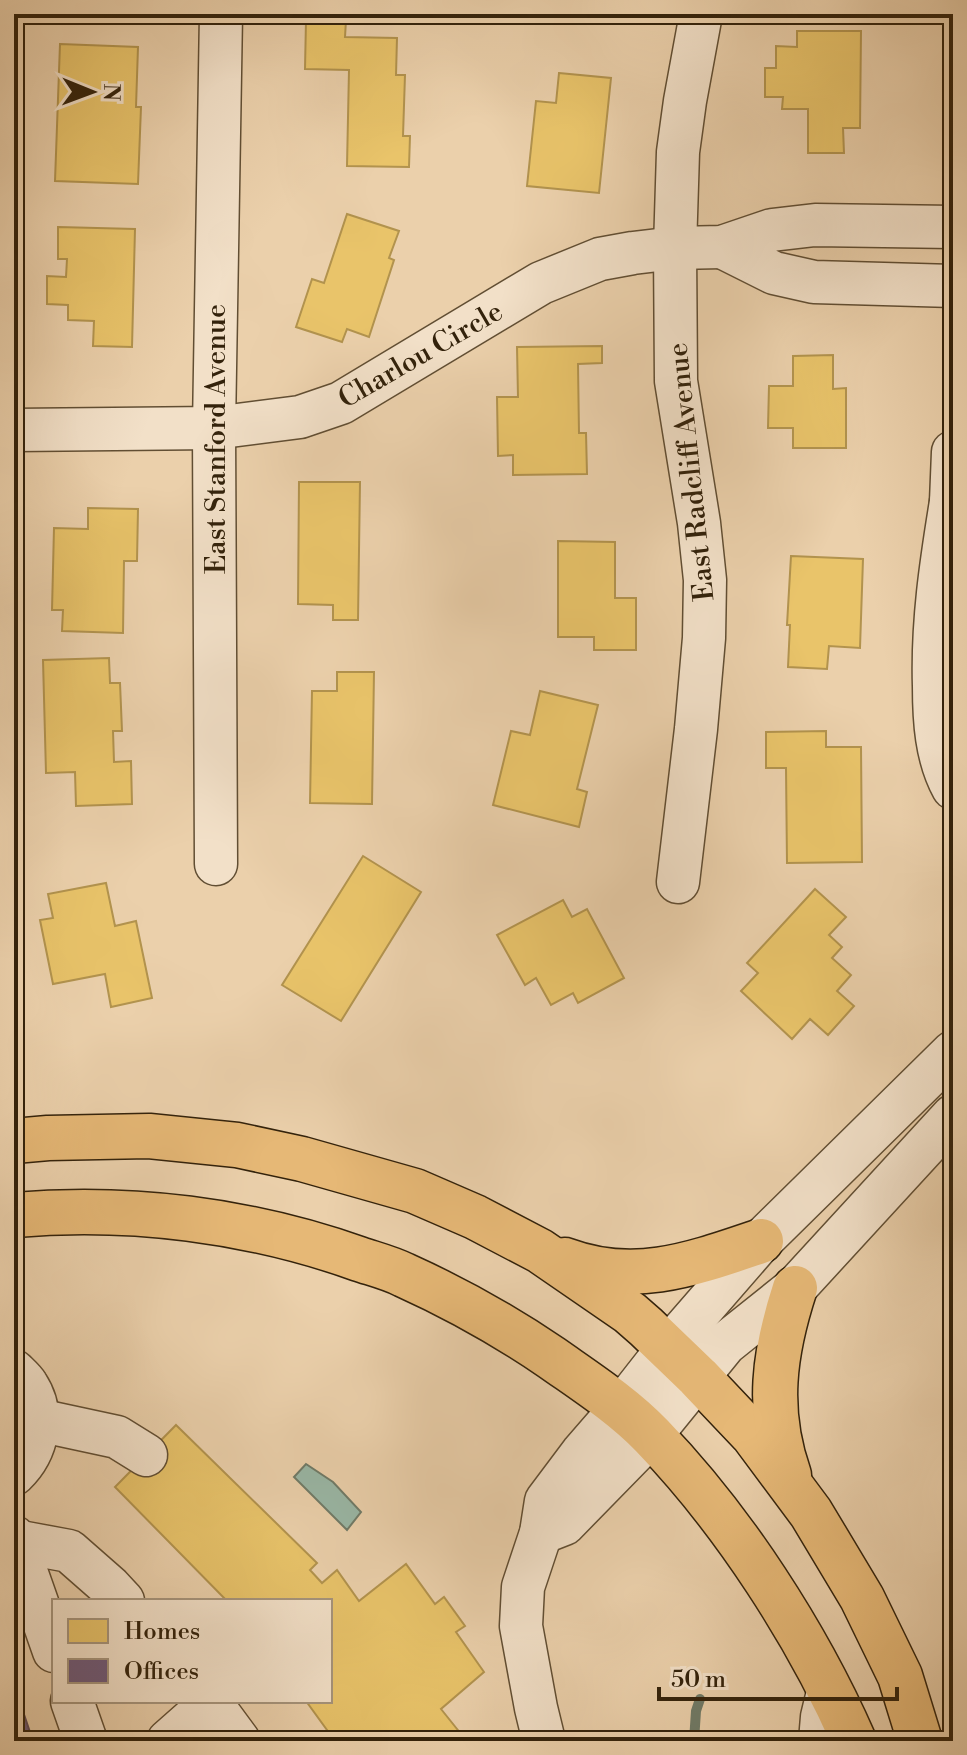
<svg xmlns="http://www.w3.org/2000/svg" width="967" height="1755" font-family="'Libre Bodoni',serif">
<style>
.water{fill:#99b7a6;stroke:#707b68;stroke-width:2}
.homes{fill:#e9c46a;stroke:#b2934e;stroke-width:2}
.offices{fill:#6d597a;stroke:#5c4859;stroke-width:2}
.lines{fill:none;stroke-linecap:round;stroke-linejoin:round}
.stream{stroke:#707b68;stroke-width:10}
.minor-casing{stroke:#614e33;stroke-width:45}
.major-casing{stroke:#33220b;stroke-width:47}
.minor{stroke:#f2e0c8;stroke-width:42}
.major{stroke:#e6b876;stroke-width:44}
.labels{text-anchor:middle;stroke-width:8;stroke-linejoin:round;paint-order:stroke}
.street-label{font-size:28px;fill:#33220b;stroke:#f2e0c8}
</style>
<rect width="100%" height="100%" fill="#ebd0ab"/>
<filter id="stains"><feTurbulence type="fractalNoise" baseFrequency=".0025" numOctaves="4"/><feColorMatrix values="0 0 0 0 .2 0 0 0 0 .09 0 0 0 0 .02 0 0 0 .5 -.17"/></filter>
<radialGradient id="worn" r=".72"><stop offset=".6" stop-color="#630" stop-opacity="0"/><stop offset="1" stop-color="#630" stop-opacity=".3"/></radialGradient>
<polygon class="water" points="306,1464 333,1482 361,1512 347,1530 294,1477"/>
<g class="homes">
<polygon points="306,20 346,20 345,37 397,38 396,75 405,75 403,136 410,136 409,167 347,166 349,70 305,69"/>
<polygon points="797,31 861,31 860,128 843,128 844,153 808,153 808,109 782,109 783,97 765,97 765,68 776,68 776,46 797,47"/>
<polygon points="60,44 138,47 136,107 141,107 138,184 55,181"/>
<polygon points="559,73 611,78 599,193 527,186 536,101 556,103"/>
<polygon points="347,214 399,231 389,258 394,260 369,337 347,329 342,342 296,327 312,279 324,283"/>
<polygon points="58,227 135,229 132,347 93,346 94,321 68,320 68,305 47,304 47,276 66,277 67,259 58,259"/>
<polygon points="602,346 602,363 578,364 579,433 586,433 587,474 513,475 513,455 498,456 497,397 518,397 517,347"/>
<polygon points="833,355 833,389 846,388 846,448 793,448 793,428 768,428 769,386 793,386 793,356"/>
<polygon points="299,482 360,482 358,620 333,620 333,605 298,604"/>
<polygon points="88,508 138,509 137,561 124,561 123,633 62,631 63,610 52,610 54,528 88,529"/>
<polygon points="558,541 615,542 615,598 636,598 636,650 594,650 594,637 558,637"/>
<polygon points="791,556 863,559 860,648 829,646 827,669 788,667 790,625 787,625"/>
<polygon points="109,658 110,683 120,683 122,731 113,731 114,762 131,761 132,804 76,806 75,772 46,773 43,660"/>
<polygon points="337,672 374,672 372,804 310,803 312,691 337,691"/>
<polygon points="540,691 598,705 577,789 587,792 579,827 493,805 511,731 530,735"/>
<polygon points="826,731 826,747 861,747 862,862 787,863 786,768 766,768 766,732"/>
<polygon points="363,856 421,892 341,1021 282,985"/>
<polygon points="106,883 115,926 136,921 152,998 111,1007 105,974 53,984 40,920 53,918 48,894"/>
<polygon points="815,889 846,917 829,935 842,947 832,958 851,975 837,991 854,1006 828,1035 810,1019 792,1039 741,991 758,973 747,963"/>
<polygon points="563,900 572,917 587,909 624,978 578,1003 573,993 551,1005 536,978 525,985 497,935"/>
<polygon points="176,1425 317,1563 310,1570 322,1583 337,1570 359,1601 406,1564 435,1604 444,1597 465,1626 456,1632 484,1672 441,1709 461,1734 451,1741 335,1741 306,1701 330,1701 330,1601 227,1601 115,1487"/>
</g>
<polygon class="offices" points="14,1685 33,1741 14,1741"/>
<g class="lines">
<polyline class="stream" points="694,1741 696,1711 700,1699"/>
<defs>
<g id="minor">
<polyline points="722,247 774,273 814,282 953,286"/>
<polyline points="14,430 214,428 300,417 341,403 541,283 600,259 633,253 675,248 722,247 772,230 815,225 953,227"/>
<polyline points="953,452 951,502 953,523"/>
<path d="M951 502C941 563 932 623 934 686 934 720 936 757 953 788"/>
<polyline points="216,864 214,428 221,14"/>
<polyline points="678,882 696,729 704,638 705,580 699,523 676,381 675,248 678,152 685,101 701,14"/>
<path d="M14 1371C18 1375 24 1380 27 1385 46 1414 38 1451 14 1474"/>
<polyline points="38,1420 117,1437 146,1455"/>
<polyline points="541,1533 564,1524 651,1435 725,1344 795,1288 953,1116"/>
<polyline points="14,1537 54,1651"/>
<polyline points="15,1541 69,1551 110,1587 123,1601"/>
<polyline points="72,1701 86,1741"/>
<polyline points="168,1741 211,1703 239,1741"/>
<polyline points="544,1741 536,1708 521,1626 523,1587 541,1533 546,1501 582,1453 621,1408 668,1348 761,1241 953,1052"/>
<polyline points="820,1741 822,1717 829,1688"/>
</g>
<g id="major">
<polyline points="14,1141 48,1138 149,1136 237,1145 302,1159 415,1191 475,1217 540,1251 630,1313 646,1327 698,1377 753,1435 811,1513 862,1598 900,1676 920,1741"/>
<path d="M14 1215C129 1205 250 1220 359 1259 374 1264 390 1268 404 1275 455 1298 505 1326 552 1358 586 1382 622 1405 652 1436 733 1520 807 1634 854 1741"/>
<path d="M565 1260C635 1286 693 1264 761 1241"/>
<path d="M789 1475C766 1410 774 1352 795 1288"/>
</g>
</defs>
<use href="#minor" class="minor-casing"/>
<use href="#major" class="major-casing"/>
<use href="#minor" class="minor"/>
<use href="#major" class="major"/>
</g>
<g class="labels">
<g class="street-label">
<text transform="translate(420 354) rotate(-30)" y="10">Charlou Circle</text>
<text transform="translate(215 439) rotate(-90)" y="10">East Stanford Avenue</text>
<text transform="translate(690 472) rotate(-96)" y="10">East Radcliff Avenue</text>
</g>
</g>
<rect width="967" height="1755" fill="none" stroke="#ebd0ab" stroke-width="48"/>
<rect x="16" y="16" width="935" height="1723" fill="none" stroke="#33220b" stroke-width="4"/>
<rect x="24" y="24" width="919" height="1707" fill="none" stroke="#33220b" stroke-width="2"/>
<rect x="52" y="1599" width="280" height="104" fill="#f2e0c8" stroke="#a6947c" stroke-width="2"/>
<rect x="68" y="1619" width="40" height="24" fill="#e9c46a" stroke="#a6947c" stroke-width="2"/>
<text x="124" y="1639" font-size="24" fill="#33220b">Homes</text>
<rect x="68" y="1659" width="40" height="24" fill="#6d597a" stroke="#a6947c" stroke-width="2"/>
<text x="124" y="1679" font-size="24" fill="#33220b">Offices</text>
<g transform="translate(92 92) rotate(91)" stroke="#f2e0c8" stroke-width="6" paint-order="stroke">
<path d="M0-6L14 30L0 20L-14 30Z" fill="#33220b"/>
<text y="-12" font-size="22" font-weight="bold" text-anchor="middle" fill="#33220b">N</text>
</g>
<path d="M659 1687v12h238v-12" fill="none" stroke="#33220b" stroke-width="4"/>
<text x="671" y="1687" font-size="24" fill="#33220b" stroke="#f2e0c8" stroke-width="6" paint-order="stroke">50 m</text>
<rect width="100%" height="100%" filter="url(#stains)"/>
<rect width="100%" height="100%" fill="url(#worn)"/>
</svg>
